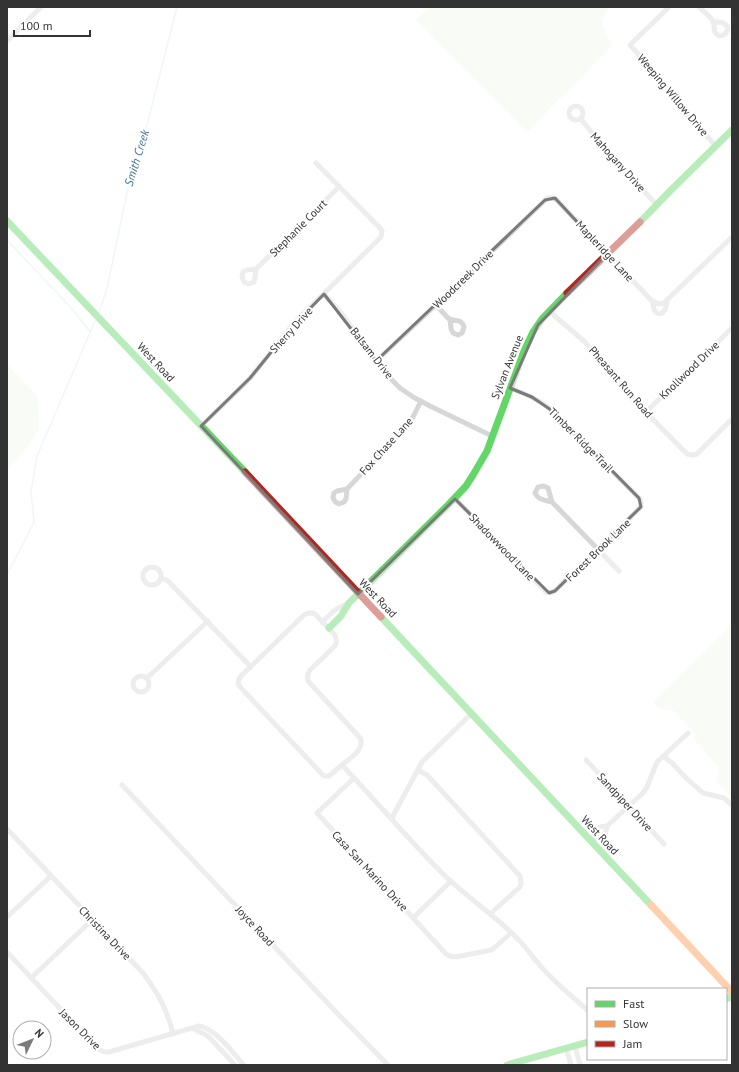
<svg xmlns="http://www.w3.org/2000/svg" width="739" height="1072" font-family="'PT Sans',sans-serif">
<style>
.green{fill:#f1f5ed}
.lines{fill:none;stroke-linecap:round;stroke-linejoin:round}
.stream{stroke:#ddebf3;stroke-width:1.5}
.street{stroke:#d7d7d7;stroke-width:5}
.fast{stroke:#63d668;stroke-width:7}
.slow{stroke:#ff974d;stroke-width:7}
.jam{stroke:#b3261e;stroke-width:7}
.marked{fill:none;stroke:#7a7a7a;stroke-width:3;stroke-linejoin:round}
.labels{text-anchor:middle;stroke-width:4;stroke-linejoin:round;paint-order:stroke}
.street-label{font-size:11px;fill:#333;stroke:#fff}
.water-label{font-size:12px;font-style:italic;fill:#3f7597;stroke:#fff}
</style>
<rect width="100%" height="100%" fill="#fff"/>
<g class="green">
<polygon points="430,7 610,7 606,11 602,24 612,46 527,132 416,20"/>
<polygon points="7,364 38,397 39,429 23,453 7,469"/>
<path d="M732 625V797L717 783V778L719 767 694 739 696 734 673 710C664 711 658 710 653 702Z"/>
</g>
<g class="lines">
<g class="stream">
<polyline points="7,240 74,311 90,332"/>
<polyline points="100,310 107,288 134,160 145,133 177,7"/>
<polyline points="7,577 8,572 21,548 34,522 31,492 37,456 95,321"/>
</g>
<g class="street">
<polyline points="669,7 630,45 659,77 683,111 716,146"/>
<path d="M699 7C703 11 710 16 713 21 716 27 711 31 719 36 724 36 727 33 728 28 725 21 719 22 713 22"/>
<polyline points="7,41 41,7"/>
<circle cx="576" cy="113" r="7"/>
<polyline points="581,119 615,161 657,205"/>
<polyline points="256,269 247,270 243,272 242,277 244,282 248,284 254,282 255,278 256,269 339,187"/>
<polyline points="324,294 342,314 386,374 400,388 413,397 430,406 492,436"/>
<path d="M653 301C652 318 667 318 667 300"/>
<path d="M436 305C440 309 444 314 448 318 454 323 461 317 464 327L462 333 458 335 453 333 451 329 450 319"/>
<polyline points="549,311 585,342 625,391 687,454 693,455 697,454 732,419"/>
<polyline points="376,361 457,285 547,198 553,198 557,200 651,300 658,304 664,303 667,300 732,237"/>
<polyline points="646,412 732,328"/>
<polyline points="201,426 250,378 293,324 381,237 382,231 380,228 316,163"/>
<path d="M347 489 346 499 344 502 339 504C334 502 332 498 334 493L337 491 347 489 405 428 413 417 421 401"/>
<path d="M455 499 546 592 551 593 555 591 641 507V501L639 498 554 412C541 400 526 394 510 388"/>
<path d="M552 502 548 488 544 486 538 487 535 493C538 500 545 500 552 502L619 571"/>
<circle cx="152" cy="576" r="9"/>
<polyline points="161,578 168,581 251,667"/>
<polyline points="322,622 335,610 348,603"/>
<circle cx="141" cy="684" r="8"/>
<polyline points="147,678 208,621"/>
<polyline points="663,756 672,763 686,778 703,793 724,798 732,805"/>
<polyline points="586,760 664,844"/>
<path d="M342 765 329 776H324L322 774 241 688 238 684 239 679 241 676 304 615C307 613 311 612 315 614L335 635C336 638 337 641 336 644 333 649 315 665 310 670 307 674 307 677 308 681L361 739C363 751 350 758 342 765L354 778"/>
<polyline points="418,770 427,775 520,876 521,883 520,887 490,914"/>
<polyline points="122,785 337,1013 388,1065"/>
<polyline points="392,819 394,814 422,762 472,713"/>
<path d="M7 829 143 973C157 991 168 1011 173 1034"/>
<path d="M591 841C599 838 607 836 607 826L643 793 647 787 657 762 688 733"/>
<polyline points="591,841 595,832 600,827 607,826"/>
<polyline points="7,917 51,876"/>
<polyline points="413,918 451,881"/>
<path d="M511 933 494 948 491 950 456 957 450 956 446 954 317 813 354 778C383 809 411 842 441 872 464 895 493 914 516 937 527 948 535 961 546 972 559 986 574 998 588 1011"/>
<path d="M7 952 98 1049 104 1052H109L199 1026C215 1028 233 1053 244 1065"/>
<polyline points="31,978 92,920"/>
<polyline points="192,1028 208,1036 235,1065"/>
<polyline points="575,1046 580,1065"/>
<polyline points="566,1048 571,1065"/>
</g>
<g class="fast">
<polyline points="7,221 245,472"/>
<polyline points="640,222 671,190 732,130"/>
<polyline points="381,617 651,905"/>
<polyline points="329,628 341,616 349,603 448,505 466,486 473,475 487,451 524,351 533,332 542,319 567,293"/>
<polyline points="726,999 732,996"/>
<polyline points="507,1065 588,1042"/>
</g>
<polyline class="slow" points="651,905 732,992"/>
<g class="jam">
<polyline points="567,293 640,222"/>
<polyline points="245,472 381,617"/>
</g>
</g>
<path d="M0 0H739V1072H0ZM555 198 607 254 538 325 510 388 532 397 554 412 639 498 641 507 555 591 549 593 455 499 358 594 201 426 250 378 290 329 324 294 376 361 545 200Z" fill="#fff" fill-opacity=".55" fill-rule="evenodd"/>
<path class="marked" d="M555 198 607 254 538 325 510 388 532 397 554 412 639 498 641 507 555 591 549 593 455 499 358 594 201 426 250 378 290 329 324 294 376 361 545 200Z"/>
<g class="labels">
<g class="street-label">
<text transform="translate(673 95) rotate(50)" y="4">Weeping Willow Drive</text>
<text transform="translate(618 162) rotate(48)" y="4">Mahogany Drive</text>
<text transform="translate(298 228) rotate(-45)" y="4">Stephanie Court</text>
<text transform="translate(605 251) rotate(47)" y="4">Mapleridge Lane</text>
<text transform="translate(463 279) rotate(-44)" y="4">Woodcreek Drive</text>
<text transform="translate(291 330) rotate(-48)" y="4">Sherry Drive</text>
<text transform="translate(372 353) rotate(52)" y="4">Balsam Drive</text>
<text transform="translate(156 362) rotate(47)" y="4">West Road</text>
<text transform="translate(507 367) rotate(-68)" y="4">Sylvan Avenue</text>
<text transform="translate(689 370) rotate(-44)" y="4">Knollwood Drive</text>
<text transform="translate(621 382) rotate(49)" y="4">Pheasant Run Road</text>
<text transform="translate(581 440) rotate(45)" y="4">Timber Ridge Trail</text>
<text transform="translate(386 446) rotate(-48)" y="4">Fox Chase Lane</text>
<text transform="translate(502 547) rotate(46)" y="4">Shadowwood Lane</text>
<text transform="translate(598 550) rotate(-44)" y="4">Forest Brook Lane</text>
<text transform="translate(378 598) rotate(46)" y="4">West Road</text>
<text transform="translate(625 802) rotate(47)" y="4">Sandpiper Drive</text>
<text transform="translate(600 835) rotate(47)" y="4">West Road</text>
<text transform="translate(370 871) rotate(47)" y="4">Casa San Marino Drive</text>
<text transform="translate(255 926) rotate(47)" y="4">Joyce Road</text>
<text transform="translate(105 933) rotate(46)" y="4">Christina Drive</text>
<text transform="translate(80 1029) rotate(45)" y="4">Jason Drive</text>
</g>
<g class="water-label">
<text transform="translate(137 158) rotate(-73)" y="4">Smith Creek</text>
</g>
</g>
<rect width="739" height="1072" fill="none" stroke="#333333" stroke-width="16"/>
<rect x="587" y="988" width="140" height="72" fill="#ffffff" stroke="#adadad"/>
<rect x="595" y="1001" width="20" height="6" fill="#63d668" stroke="#adadad"/>
<text x="623" y="1008" font-size="12" fill="#333333">Fast</text>
<rect x="595" y="1021" width="20" height="6" fill="#ff974d" stroke="#adadad"/>
<text x="623" y="1028" font-size="12" fill="#333333">Slow</text>
<rect x="595" y="1041" width="20" height="6" fill="#b3261e" stroke="#adadad"/>
<text x="623" y="1048" font-size="12" fill="#333333">Jam</text>
<g transform="translate(32 1040) rotate(47)"><circle r="19" fill="#ffffff" stroke="#adadad"/>
<path d="M0-3L7 15L0 10L-7 15Z" fill="#7a7a7a"/>
<text y="-6" font-size="11" font-weight="bold" text-anchor="middle" fill="#333333">N</text>
</g>
<path d="M14 30v6h76v-6" fill="none" stroke="#333333" stroke-width="2"/>
<text x="20" y="30" font-size="12" fill="#333333" stroke="#ffffff" stroke-width="3" paint-order="stroke">100 m</text>
</svg>
